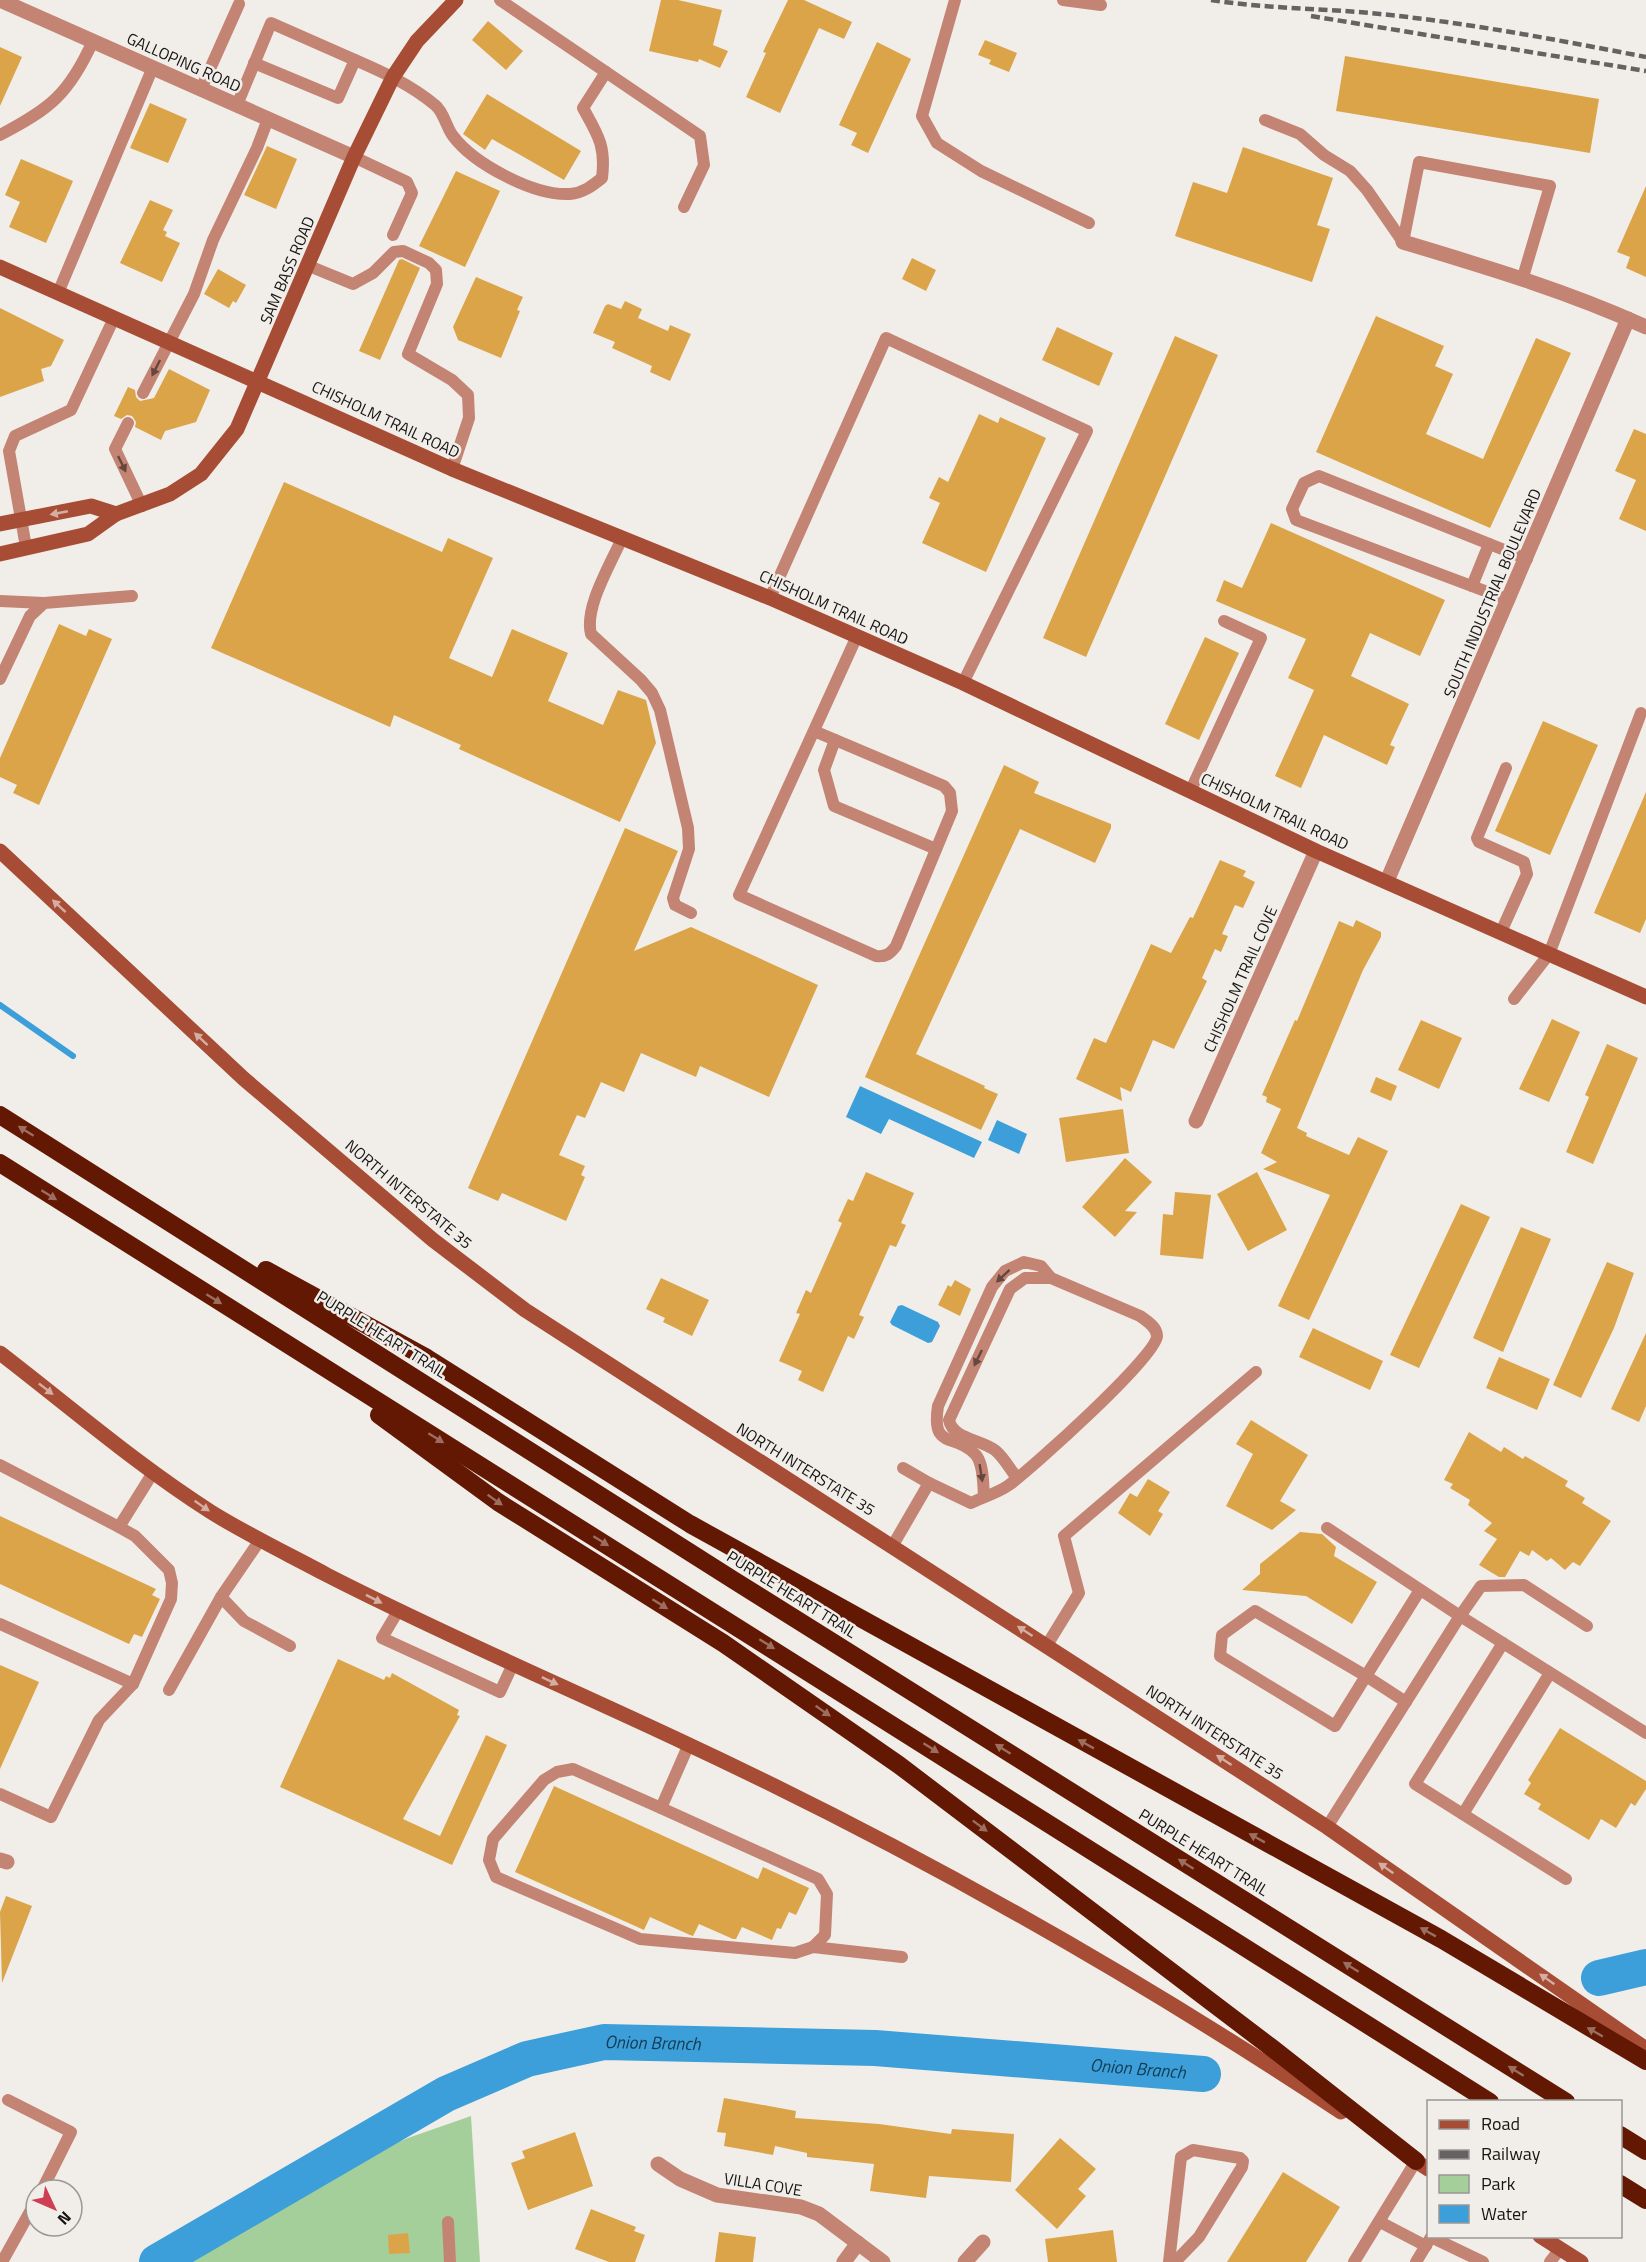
<svg xmlns="http://www.w3.org/2000/svg" width="1646" height="2262" font-family="'Titillium Web',sans-serif">
<style>
.green{fill:#a4cf9a}
.water{fill:#3c9fd9}
.lines{fill:none;stroke-linecap:round;stroke-linejoin:round}
.stream{stroke:#3c9fd9;stroke-width:6}
.river{stroke:#3c9fd9;stroke-width:36}
.building{fill:#dba449}
.lane{stroke:#c48473;stroke-width:12}
.street{stroke:#c48473;stroke-width:15}
.secondary{stroke:#a84d35;stroke-width:15}
.highway{stroke:#631803;stroke-width:18}
.rail{stroke:#656361;stroke-width:4.5;stroke-dasharray:9 4.5;stroke-linecap:butt}
.oneway{fill:#65473f}
.oneway2{fill:#d4aea2}
.oneway3{fill:#9c6e5f}
.labels{text-anchor:middle;stroke-width:5;stroke-linejoin:round;paint-order:stroke}
.street-label{font-size:16px;fill:#171514;stroke:#f1eeea}
.water-label{font-size:18px;font-style:italic;fill:#133c54;stroke:#f1eeea}
</style>
<rect width="100%" height="100%" fill="#f1eeea"/>
<polygon class="green" points="471,2116 480,2262 158,2262 322,2175 408,2138"/>
<g class="water">
<polygon points="860,1086 982,1142 974,1158 889,1119 881,1134 846,1117"/>
<polygon points="997,1120 1027,1134 1019,1154 988,1140"/>
<polygon points="902,1305 938,1322 940,1326 932,1342 928,1343 892,1325 890,1322 898,1306"/>
</g>
<g class="lines">
<polyline class="stream" points="0,1005 73,1056"/>
<g class="river">
<polyline points="1599,1978 1646,1967"/>
<path id="s1" d="M157 2262 446 2094 527 2059 604 2042 875 2048 1203 2074"/>
</g>
</g>
<g class="building">
<polygon points="661,0 678,0 722,10 713,45 728,51 720,68 699,59 698,62 649,51"/>
<polygon points="788,0 804,0 852,22 844,39 819,28 780,113 746,97 766,53 763,52"/>
<polygon points="488,21 523,51 506,70 472,40"/>
<polygon points="985,40 1017,53 1009,72 989,64 991,60 978,55"/>
<polygon points="877,42 911,59 868,153 851,145 857,133 839,125"/>
<polygon points="0,47 22,57 0,106"/>
<polygon points="1345,56 1599,99 1590,153 1336,111"/>
<polygon points="487,94 581,151 564,180 492,139 485,150 463,134"/>
<polygon points="150,103 187,119 168,163 130,148"/>
<polygon points="267,146 297,159 276,209 244,195"/>
<polygon points="1243,147 1333,178 1317,225 1330,229 1312,282 1175,236 1193,182 1227,193"/>
<polygon points="21,159 73,181 46,243 9,227 20,202 5,195"/>
<polygon points="456,171 500,191 465,267 419,246"/>
<polygon points="1646,186 1646,277 1626,268 1630,257 1617,252"/>
<polygon points="150,200 173,210 163,230 167,232 165,236 180,243 162,282 120,263"/>
<polygon points="912,258 936,270 926,291 902,279"/>
<polygon points="402,259 420,268 380,360 359,351 399,260"/>
<polygon points="218,269 246,285 236,303 233,301 229,308 204,294"/>
<polygon points="476,277 523,297 517,310 520,311 501,358 458,340 453,327"/>
<polygon points="625,301 642,309 638,318 668,331 670,325 691,334 670,381 650,372 652,366 612,348 615,342 593,333 605,306 608,304 621,309"/>
<polygon points="0,308 64,340 51,366 41,369 44,381 0,397"/>
<polygon points="1376,316 1444,346 1435,366 1453,374 1426,434 1483,459 1536,338 1571,353 1490,528 1316,452"/>
<polygon points="1057,327 1113,353 1099,386 1042,360"/>
<polygon points="1175,336 1218,355 1086,657 1043,638"/>
<polygon points="169,369 210,390 196,422 165,431 161,440 135,427 136,422 132,416 127,415 121,419 114,416 128,387 135,390 136,397 140,401 154,398"/>
<polygon points="979,414 998,423 1000,417 1046,438 986,572 922,543 940,503 929,498 939,477 948,482"/>
<polygon points="1634,429 1646,434 1646,531 1619,519 1636,480 1615,471"/>
<polygon points="284,482 442,552 448,538 493,558 449,658 492,677 512,629 568,653 548,701 603,725 618,690 646,700 656,743 620,822 459,749 461,745 394,715 390,727 211,648"/>
<polygon points="1271,523 1445,600 1420,656 1370,633 1351,676 1409,704 1390,745 1395,747 1387,765 1324,735 1301,788 1275,776 1314,690 1288,678 1306,639 1216,601 1224,580 1242,588"/>
<polygon points="59,624 86,636 89,629 112,639 39,805 13,793 17,785 0,777 0,758"/>
<polygon points="1205,637 1239,653 1199,740 1165,724"/>
<polygon points="1543,721 1598,745 1550,855 1495,831"/>
<polygon points="1004,765 1039,782 1034,793 1111,824 1111,828 1095,863 1020,829 916,1054 985,1086 984,1088 998,1094 981,1130 865,1077"/>
<polygon points="1646,792 1646,919 1640,933 1594,913"/>
<polygon points="625,828 678,851 634,951 691,927 818,985 769,1097 700,1066 696,1077 641,1053 624,1092 601,1082 585,1118 577,1115 559,1155 585,1166 581,1175 585,1177 566,1221 502,1193 498,1201 468,1188"/>
<polygon points="1220,860 1246,871 1243,876 1255,882 1243,908 1235,905 1222,934 1228,936 1221,952 1215,949 1202,978 1207,981 1174,1049 1153,1040 1131,1092 1120,1087 1122,1101 1076,1079 1094,1038 1106,1043 1151,944 1171,953 1190,917 1193,918"/>
<polygon points="1356,920 1381,932 1381,937 1363,970 1297,1128 1307,1133 1306,1136 1349,1155 1358,1137 1388,1151 1309,1320 1278,1306 1330,1195 1263,1169 1277,1162 1261,1153 1281,1109 1266,1102 1267,1097 1262,1095 1295,1020 1297,1021 1339,921 1353,927"/>
<polygon points="1552,1019 1580,1032 1549,1102 1519,1089"/>
<polygon points="1421,1020 1462,1038 1439,1089 1398,1070"/>
<polygon points="1607,1044 1638,1058 1593,1164 1566,1152 1589,1097 1585,1095"/>
<polygon points="1376,1077 1397,1086 1391,1101 1370,1092"/>
<polygon points="1123,1109 1129,1153 1066,1162 1059,1118"/>
<polygon points="1125,1158 1152,1182 1125,1211 1137,1212 1115,1237 1082,1207"/>
<polygon points="866,1172 914,1193 901,1223 906,1225 896,1247 890,1245 859,1315 864,1317 854,1339 848,1336 823,1392 798,1380 802,1371 779,1361 800,1314 796,1313 806,1290 811,1293 842,1223 838,1221 848,1199 853,1201"/>
<polygon points="1257,1172 1287,1230 1248,1251 1217,1194"/>
<polygon points="1175,1192 1211,1195 1203,1259 1160,1255 1163,1214 1173,1215"/>
<polygon points="1461,1204 1490,1217 1419,1368 1390,1355"/>
<polygon points="1521,1227 1551,1239 1503,1352 1473,1338"/>
<polygon points="1607,1262 1634,1273 1614,1328 1581,1398 1553,1385"/>
<polygon points="661,1278 709,1300 692,1336 663,1322 665,1318 646,1309"/>
<polygon points="955,1280 971,1289 960,1316 938,1305 948,1285 951,1287"/>
<polygon points="1313,1328 1383,1361 1370,1390 1299,1357"/>
<polygon points="1646,1333 1646,1406 1639,1422 1611,1409"/>
<polygon points="1499,1357 1550,1379 1537,1410 1486,1388"/>
<polygon points="1251,1420 1308,1455 1280,1501 1296,1510 1272,1530 1226,1506 1253,1454 1236,1444"/>
<polygon points="1469,1432 1501,1452 1504,1447 1523,1459 1525,1456 1568,1481 1565,1486 1585,1498 1582,1503 1611,1521 1580,1566 1573,1562 1565,1570 1551,1558 1547,1561 1532,1550 1529,1556 1520,1551 1505,1577 1499,1577 1479,1565 1497,1539 1484,1531 1492,1523 1468,1505 1470,1500 1450,1488 1453,1484 1444,1480"/>
<polygon points="1148,1479 1170,1492 1158,1511 1163,1514 1150,1536 1118,1513 1130,1493 1137,1497"/>
<polygon points="0,1516 156,1589 152,1595 160,1599 142,1637 134,1634 129,1644 0,1584"/>
<polygon points="1300,1532 1322,1534 1336,1547 1334,1556 1377,1582 1352,1624 1306,1596 1242,1590 1260,1574 1260,1564"/>
<polygon points="338,1659 384,1680 386,1676 390,1678 392,1673 459,1710 457,1715 460,1716 403,1819 440,1836 486,1735 507,1745 452,1865 280,1787"/>
<polygon points="0,1665 39,1682 0,1769"/>
<polygon points="1560,1728 1646,1781 1646,1789 1635,1806 1631,1803 1616,1828 1601,1819 1589,1840 1538,1809 1541,1804 1524,1794 1531,1783 1528,1780"/>
<polygon points="554,1786 758,1879 763,1867 809,1888 796,1915 789,1912 781,1929 777,1928 772,1940 742,1927 736,1939 733,1939 699,1924 693,1936 690,1935 650,1917 644,1930 515,1872"/>
<polygon points="6,1896 32,1906 2,1983 0,1912"/>
<polygon points="724,2098 796,2111 795,2118 879,2124 951,2134 952,2129 1014,2134 1011,2182 929,2176 926,2198 870,2191 874,2164 807,2157 807,2153 775,2146 773,2155 724,2146 726,2133 717,2132"/>
<polygon points="575,2132 593,2186 528,2210 511,2163 525,2158 522,2151"/>
<polygon points="1060,2138 1096,2169 1078,2189 1086,2196 1057,2229 1015,2190"/>
<polygon points="1283,2172 1340,2207 1306,2262 1227,2262"/>
<polygon points="591,2209 636,2227 634,2231 645,2235 635,2262 609,2262 575,2249"/>
<polygon points="1113,2230 1117,2262 1048,2262 1045,2239"/>
<polygon points="719,2232 756,2237 753,2262 715,2262"/>
<polygon points="408,2233 410,2253 389,2254 388,2235"/>
</g>
<g class="lines">
<g class="lane">
<polyline points="500,0 700,136 704,165 684,207"/>
<polyline points="955,0 922,116 937,143 981,171 1089,223"/>
<polyline points="1063,0 1101,5"/>
<path d="M254 63 338 98 355 60C383 72 411 85 435 105 444 112 446 127 453 136 474 164 534 196 570 194 583 193 592 186 602 178 606 146 598 135 583 108L606 72"/>
<polyline points="201,89 239,4"/>
<polyline points="237,105 271,23 355,60"/>
<polyline points="1265,120 1300,134 1324,155 1350,171 1367,190 1403,242"/>
<path d="M0 135C50 109 69 94 93 41"/>
<polyline points="354,157 407,182 412,193 393,235"/>
<polyline points="1403,242 1419,162 1550,186 1523,277"/>
<polyline points="309,266 353,284 373,273 394,252 403,251 429,263 436,270 437,284 408,354 452,380 468,395 469,418 452,469"/>
<polyline points="58,293 153,67"/>
<polyline points="143,393 194,294 213,240 257,148 268,119"/>
<polyline points="128,423 115,449 142,506"/>
<path d="M622 538C611 564 584 607 591 634L641 680 652 693 660 710 688 828 689 849 673 898 675 905 691 913"/>
<polyline points="26,547 9,451 15,436 71,410 114,318"/>
<polyline points="1472,586 1489,544"/>
<polyline points="770,598 886,338 1087,431 963,683"/>
<polyline points="1509,600 1296,520 1292,509 1304,483 1319,476 1527,559"/>
<polyline points="0,601 44,603"/>
<polyline points="0,679 30,616 44,603 132,596"/>
<path d="M814 731 944 786 950 793 952 811 896 946C890 954 886 957 876 956L739 895 857 636"/>
<polyline points="835,740 824,770 834,806 936,849"/>
<polyline points="1190,792 1261,638 1224,621"/>
<polyline points="1501,932 1527,874 1524,862 1479,842 1477,838 1506,768"/>
<polyline points="1514,999 1549,954 1641,713"/>
<polyline points="0,1465 119,1527"/>
<polyline points="903,1468 929,1483"/>
<path d="M1017 1478C1010 1469 1004 1458 996 1451 982 1439 953 1440 949 1420L1010 1289 1025 1278H1051"/>
<polyline points="1327,1528 1460,1616 1481,1586 1524,1585 1587,1626"/>
<path d="M893 1545 929 1483 971 1503C983 1497 998 1493 1009 1485 1031 1469 1157 1356 1157 1336 1157 1327 1147 1321 1140 1316L1051 1278 1041 1266 1024 1262 1005 1271 992 1287 938 1406C931 1451 955 1432 976 1455 984 1465 983 1485 984 1497"/>
<polyline points="221,1597 244,1621 290,1646"/>
<polyline points="398,1611 382,1638 500,1692 513,1664"/>
<polygon points="1255,1611 1366,1676 1335,1726 1220,1656 1222,1635"/>
<polyline points="0,1624 133,1684"/>
<polyline points="1503,1643 1415,1784 1566,1879"/>
<polyline points="1047,1645 1079,1593 1064,1536 1256,1372"/>
<polyline points="169,1690 221,1597 260,1540"/>
<polyline points="1406,1702 1366,1676 1420,1590"/>
<polyline points="689,1744 661,1808 573,1769 557,1772 544,1780 493,1839 489,1860 496,1877 640,1939 795,1953 813,1947 902,1957"/>
<polyline points="0,1794 51,1817 99,1720 133,1684 171,1599 172,1583 169,1570 135,1536 119,1527 154,1471"/>
<polyline points="661,1808 818,1879 827,1894 825,1935 813,1947"/>
<polyline points="1463,1814 1550,1673"/>
<polyline points="1327,1827 1460,1616 1646,1733"/>
<polyline points="8,2100 71,2132 42,2190"/>
<polyline points="448,2222 450,2262"/>
<polyline points="1380,2222 1426,2246"/>
<polyline points="2,2262 36,2201"/>
<polyline points="1169,2262 1181,2157 1193,2150 1240,2158 1243,2161 1242,2167 1199,2237 1175,2262"/>
<polyline points="1354,2262 1416,2161"/>
<polyline points="1416,2262 1431,2237 1483,2262"/>
<polyline points="1550,2262 1560,2249"/>
</g>
<g class="street">
<polyline points="0,0 354,157"/>
<path d="M1403 242C1486 267 1567 291 1646 327"/>
<polyline points="1387,881 1628,319"/>
<polyline points="1196,1121 1316,851"/>
<polyline points="0,1860 7,1862"/>
<polyline points="658,2164 680,2179 717,2195 801,2207 819,2214 883,2262"/>
<polyline points="844,2262 858,2243"/>
<polyline points="965,2262 983,2242"/>
</g>
<g class="secondary">
<polyline points="0,267 452,469 770,598 963,683 1316,851 1646,997"/>
<polyline points="0,524 91,506 116,514"/>
<polyline points="0,554 88,534 116,514 170,494 201,474 237,429 354,157 393,77 417,41 456,0"/>
<polyline points="0,851 244,1079 433,1240 525,1310 1327,1827 1646,2049"/>
<path d="M0 1353C69 1406 137 1465 211 1512 248 1535 288 1554 327 1575 444 1635 566 1687 685 1743 910 1848 1134 1975 1341 2112"/>
<polyline points="1406,2155 1428,2169"/>
<polyline points="1540,2236 1581,2262"/>
</g>
<g class="highway">
<polyline points="0,1115 735,1581 1566,2102"/>
<polyline points="0,1163 1490,2102"/>
<polyline points="266,1270 427,1358 690,1524 1441,1939 1646,2061"/>
<polyline points="379,1415 498,1502 723,1643 899,1765 1272,2048 1416,2161"/>
<polyline points="1620,2135 1646,2151"/>
<polyline points="1620,2184 1646,2200"/>
</g>
<g class="rail">
<path d="M1211 0C1267 9 1323 8 1380 14 1469 23 1558 40 1646 57"/>
<polyline points="1311,16 1646,71"/>
</g>
</g>
<defs><path id="oneway-solid" d="M-6-.8H1V-3.2L6.5 0L1 3.2V.8H-6Z" transform="scale(1.5)"/></defs>
<g class="oneway">
<use href="#oneway-solid" transform="translate(156 368) rotate(117)"/>
<use href="#oneway-solid" transform="translate(122 464) rotate(64)"/>
<use href="#oneway-solid" transform="translate(1003 1276) rotate(137)"/>
<use href="#oneway-solid" transform="translate(978 1358) rotate(116)"/>
<use href="#oneway-solid" transform="translate(981 1473) rotate(81)"/>
</g>
<g class="oneway2">
<use href="#oneway-solid" transform="translate(59 513) rotate(169)"/>
<use href="#oneway-solid" transform="translate(59 906) rotate(-137)"/>
<use href="#oneway-solid" transform="translate(201 1039) rotate(-137)"/>
<use href="#oneway-solid" transform="translate(46 1389) rotate(38)"/>
<use href="#oneway-solid" transform="translate(202 1506) rotate(35)"/>
<use href="#oneway-solid" transform="translate(374 1599) rotate(27)"/>
<use href="#oneway-solid" transform="translate(1025 1631) rotate(-147)"/>
<use href="#oneway-solid" transform="translate(550 1681) rotate(25)"/>
<use href="#oneway-solid" transform="translate(1224 1760) rotate(-147)"/>
<use href="#oneway-solid" transform="translate(1386 1868) rotate(-145)"/>
<use href="#oneway-solid" transform="translate(1547 1979) rotate(-145)"/>
</g>
<g class="oneway3">
<use href="#oneway-solid" transform="translate(26 1131) rotate(-148)"/>
<use href="#oneway-solid" transform="translate(49 1195) rotate(32)"/>
<use href="#oneway-solid" transform="translate(214 1299) rotate(32)"/>
<use href="#oneway-solid" transform="translate(436 1438) rotate(32)"/>
<use href="#oneway-solid" transform="translate(495 1500) rotate(35)"/>
<use href="#oneway-solid" transform="translate(601 1541) rotate(32)"/>
<use href="#oneway-solid" transform="translate(660 1604) rotate(32)"/>
<use href="#oneway-solid" transform="translate(767 1644) rotate(32)"/>
<use href="#oneway-solid" transform="translate(823 1711) rotate(35)"/>
<use href="#oneway-solid" transform="translate(1086 1744) rotate(-151)"/>
<use href="#oneway-solid" transform="translate(931 1748) rotate(32)"/>
<use href="#oneway-solid" transform="translate(1003 1749) rotate(-148)"/>
<use href="#oneway-solid" transform="translate(980 1826) rotate(37)"/>
<use href="#oneway-solid" transform="translate(1257 1838) rotate(-151)"/>
<use href="#oneway-solid" transform="translate(1186 1864) rotate(-148)"/>
<use href="#oneway-solid" transform="translate(1428 1932) rotate(-151)"/>
<use href="#oneway-solid" transform="translate(1351 1967) rotate(-148)"/>
<use href="#oneway-solid" transform="translate(1595 2032) rotate(-150)"/>
<use href="#oneway-solid" transform="translate(1516 2071) rotate(-148)"/>
</g>
<g class="labels">
<g class="street-label">
<text transform="translate(184 62) rotate(24)" y="6">GALLOPING ROAD</text>
<text transform="translate(287 270) rotate(-67)" y="6">SAM BASS ROAD</text>
<text transform="translate(386 419) rotate(25)" y="6">CHISHOLM TRAIL ROAD</text>
<text transform="translate(1492 593) rotate(-67)" y="6">SOUTH INDUSTRIAL BOULEVARD</text>
<text transform="translate(834 607) rotate(24)" y="6">CHISHOLM TRAIL ROAD</text>
<text transform="translate(1275 811) rotate(25)" y="6">CHISHOLM TRAIL ROAD</text>
<text transform="translate(1240 979) rotate(-66)" y="6">CHISHOLM TRAIL COVE</text>
<text transform="translate(409 1194) rotate(40)" y="6">NORTH INTERSTATE 35</text>
<text transform="translate(382 1334) rotate(32)" y="6">PURPLE HEART TRAIL</text>
<text transform="translate(806 1469) rotate(32)" y="6">NORTH INTERSTATE 35</text>
<text transform="translate(792 1594) rotate(32)" y="6">PURPLE HEART TRAIL</text>
<text transform="translate(1215 1732) rotate(33)" y="6">NORTH INTERSTATE 35</text>
<text transform="translate(1204 1852) rotate(32)" y="6">PURPLE HEART TRAIL</text>
<text transform="translate(763 2184) rotate(9)" y="6">VILLA COVE</text>
</g>
<g class="water-label">
<text dy="6" stroke="none"><textPath href="#s1" startOffset="550">Onion Branch</textPath></text>
<text dy="6" stroke="none"><textPath href="#s1" startOffset="1036">Onion Branch</textPath></text>
</g>
</g>
<rect x="1427" y="2100" width="195" height="138" fill="#f1eeea" stroke="#9a9794" stroke-width="1.5"/>
<rect x="1439" y="2120" width="30" height="9" fill="#a84d35" stroke="#9a9794" stroke-width="1.5"/>
<text x="1481" y="2130" font-size="18" fill="#171514">Road</text>
<rect x="1439" y="2150" width="30" height="9" fill="#656361" stroke="#9a9794" stroke-width="1.5"/>
<text x="1481" y="2160" font-size="18" fill="#171514">Railway</text>
<rect x="1439" y="2175" width="30" height="18" fill="#a4cf9a" stroke="#9a9794" stroke-width="1.5"/>
<text x="1481" y="2190" font-size="18" fill="#171514">Park</text>
<rect x="1439" y="2205" width="30" height="18" fill="#3c9fd9" stroke="#9a9794" stroke-width="1.5"/>
<text x="1481" y="2220" font-size="18" fill="#171514">Water</text>
<g transform="translate(54 2208) rotate(134)"><circle r="28" fill="#f1eeea" stroke="#9a9794" stroke-width="1.5"/>
<path d="M0-4.5L10 22L0 15L-10 22Z" fill="#cf3f54"/>
<text y="-9" font-size="16" font-weight="bold" text-anchor="middle" fill="#171514">N</text>
</g>
</svg>
